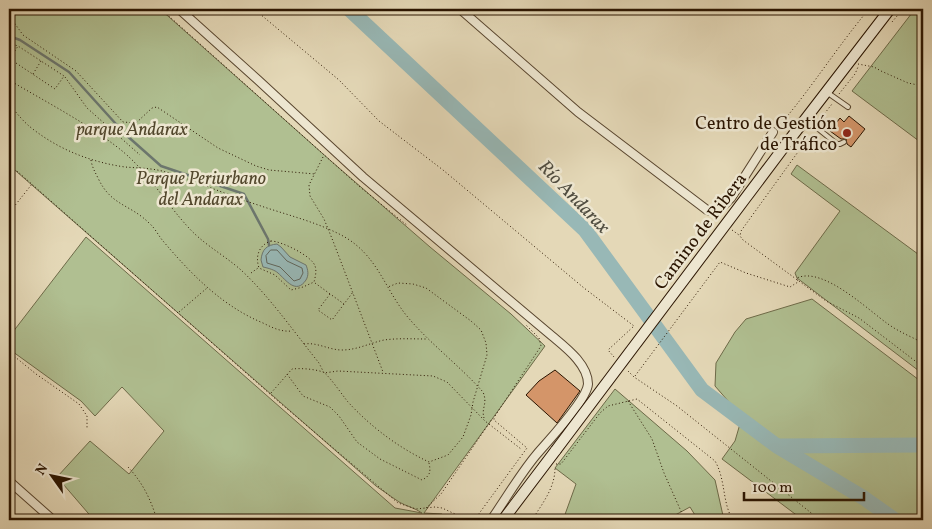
<svg xmlns="http://www.w3.org/2000/svg" width="932" height="529" font-family="Vollkorn,serif">
<style>
.green{fill:#b0bf91;stroke:#6d6a48}
.water{fill:#98b8b6;stroke:#6c766d}
.lines{fill:none;stroke-linecap:round;stroke-linejoin:round}
.shore{stroke:#61665b;stroke-width:1}
.stream{stroke:#6c766d;stroke-width:2.5}
.river{stroke:#98b8b6;stroke-width:15}
.building{fill:#d49569;stroke:#2a1400}
.lane-casing{stroke:#58452e;stroke-width:6}
.street-casing{stroke:#58452e;stroke-width:10}
.secondary-casing{stroke:#2a1400;stroke-width:12}
.path{stroke:#2a1400;stroke-width:1;stroke-dasharray:1 2.5;stroke-linecap:butt}
.lane{stroke:#ede6d0;stroke-width:4}
.street{stroke:#ede6d0;stroke-width:8}
.secondary{stroke:#ede6d0;stroke-width:10}
.secondary-bridge-casing{stroke:#2a1400;stroke-width:12;stroke-linecap:butt}
.secondary-bridge{stroke:#ede6d0;stroke-width:10}
.poi-dot{fill:#8f2418;stroke:#ede6d0;stroke-width:2}
.labels{text-anchor:middle;stroke-width:5;stroke-linejoin:round;paint-order:stroke}
.poi-label{font-size:18px;fill:#2a1400;stroke:#ede6d0;text-anchor:end}
.park-label{font-size:18px;font-style:italic;fill:#52472c;stroke:#ede6d0}
.street-label{font-size:18px;fill:#2a1400;stroke:#ede6d0}
.water-label{font-size:19px;font-style:italic;fill:#504d40;stroke:#ede6d0}
</style>
<rect width="100%" height="100%" fill="#e4d8b7"/>
<filter id="stains"><feTurbulence type="fractalNoise" baseFrequency=".004" numOctaves="4"/><feColorMatrix values="0 0 0 0 .2 0 0 0 0 .09 0 0 0 0 .02 0 0 0 .5 -.17"/></filter>
<radialGradient id="worn" r=".72"><stop offset=".6" stop-color="#630" stop-opacity="0"/><stop offset="1" stop-color="#630" stop-opacity=".3"/></radialGradient>
<g class="green">
<path d="M9 9H160L331 161 430 247 511 314 545 346 424 513 442 514 445 520H94L57 477 90 441 129 474 164 431 122 387 95 416 81 401 9 349V337L86 237 395 508 422 513C415 508 406 506 399 502 391 497 384 491 376 486L9 165Z"/>
<polygon points="915,9 923,9 923,144 852,91"/>
<polygon points="797,165 922,257 923,256 923,374 797,278 795,273 840,211 791,174"/>
<polygon points="812,299 923,383 923,520 803,520 722,459 735,441 742,417 715,386 716,363 735,332 746,319"/>
<polygon points="615,389 687,451 715,480 724,520 698,520 690,507 666,520 563,520 576,484 555,468"/>
</g>
<path class="water" d="M277 244 281 247 290 257 306 265C308 270 309 275 306 280 296 295 286 280 278 273 275 270 268 268 263 267L261 260C262 249 267 245 277 244Z"/>
<g class="lines">
<polygon class="shore" points="271,250 277,250 287,261 302,268 303,273 300,279 294,281 280,267 267,263 266,256"/>
<polyline class="stream" points="9,36 20,40 69,72 125,134 161,166 244,194 268,239 269,245"/>
<g class="river">
<polyline points="349,9 585,230 702,390 777,446 864,498 895,520"/>
<polyline points="779,446 923,445"/>
</g>
</g>
<g class="building">
<polygon points="849,116 865,129 851,147 847,144 846,139 841,139 830,131 840,118 844,122"/>
<polygon points="555,370 580,391 557,423 526,395 539,381"/>
</g>
<g class="lines">
<defs>
<g id="lane">
<polyline points="828,93 848,107"/>
<polyline points="806,119 837,144 840,144 844,142"/>
<polyline points="804,140 815,149"/>
</g>
<g id="street">
<path d="M179 9 258 80 363 177 552 336C565 347 588 364 588 384 587 400 548 441 537 454 520 474 506 499 491 520"/>
<polyline points="460,9 578,112 707,210 713,211 721,208 731,198 773,132"/>
<polyline points="9,481 53,520"/>
<polyline points="9,517 13,520"/>
</g>
<g id="secondary">
<polyline points="787,143 890,9"/>
<polyline points="503,520 556,450"/>
</g>
</defs>
<use href="#lane" class="lane-casing"/>
<use href="#street" class="street-casing"/>
<use href="#secondary" class="secondary-casing"/>
<g class="path">
<polyline points="161,9 360,187 408,226"/>
<polyline points="254,9 339,80 379,121 443,170 584,288 634,326 608,350 614,357"/>
<polyline points="9,11 13,21 23,35 76,71 123,122 136,123 152,108 157,107 218,148 256,166 269,170 315,174"/>
<polyline points="892,22 903,9"/>
<polyline points="9,43 18,46 64,76 55,89 10,59 18,46"/>
<polyline points="858,64 874,67 881,71 908,83 923,86"/>
<polyline points="33,74 41,61"/>
<polyline points="65,77 87,108 140,155"/>
<path d="M9 80C46 102 87 123 121 150 148 172 165 202 188 227 203 244 224 255 241 270 270 297 294 332 319 363L324 373 338 371 433 376 447 382 485 421 521 449"/>
<polyline points="839,94 855,74 858,67"/>
<path d="M9 104C15 111 22 120 29 126 57 149 90 162 125 167 137 168 150 168 162 171 195 180 226 195 258 205 287 215 317 222 343 236 377 255 384 287 406 315 429 343 459 365 483 392 488 404 481 408 484 418"/>
<polyline points="818,122 832,104"/>
<path d="M779 126C811 89 837 47 869 9"/>
<polyline points="803,145 741,231 740,236 743,240 826,301 859,318 923,367"/>
<polyline points="323,157 309,185 310,196 324,219 333,241 383,372"/>
<path d="M91 160C92 167 95 172 98 178 111 206 130 204 149 223 155 228 158 235 163 241 191 274 222 306 263 323 273 328 281 332 292 331"/>
<polyline points="9,164 279,402 398,503 416,509 435,507 442,508 468,520 472,519 478,515 527,448 494,420 494,417"/>
<polyline points="9,213 32,184"/>
<polyline points="732,230 739,235"/>
<path d="M271 241C281 241 312 256 315 266 317 271 315 278 314 282L303 287 291 290 275 275 259 268C255 256 259 245 271 241Z"/>
<polyline points="251,273 258,268"/>
<polyline points="315,283 344,304"/>
<polyline points="330,294 318,310 332,320 353,292"/>
<polyline points="179,312 207,288"/>
<path d="M304 344C317 342 329 350 342 350 357 350 370 343 384 340 398 338 413 339 427 339"/>
<polyline points="9,352 36,374 79,404 87,416 87,428"/>
<polyline points="628,371 634,377 677,406 820,520"/>
<path d="M287 374 303 396 330 407 339 416 357 442 380 459 422 480C430 476 431 472 429 463"/>
<path d="M635 376 720 262 746 273 790 287 798 282 797 278C823 266 868 310 888 324 899 332 912 337 923 343"/>
<path d="M271 393 292 369C301 368 314 369 323 372 328 374 343 396 348 402 371 427 399 448 429 462L448 455 463 437 471 415 473 402 487 355 486 343 481 330 471 321 426 288 413 284 398 283 388 287"/>
<polyline points="628,401 652,439 664,473 684,518"/>
<polyline points="495,416 541,346 539,338 526,325"/>
<path d="M556 464H561L600 413 608 406 637 399 715 461C726 480 722 503 733 520"/>
<path d="M128 467C143 483 151 500 157 520"/>
<polyline points="426,508 441,494 492,419"/>
<path d="M532 520C542 504 555 488 555 468"/>
</g>
<use href="#lane" class="lane"/>
<use href="#street" class="street"/>
<use href="#secondary" class="secondary"/>
<defs>
<polyline id="secondary-bridge" points="556,450 787,143"/>
</defs>
<use href="#secondary-bridge" class="secondary-bridge-casing"/>
<use href="#secondary-bridge" class="secondary-bridge"/>
</g>
<circle class="poi-dot" cx="847" cy="133" r="5"/>
<g class="labels">
<g class="poi-label">
<text x="837" y="129">Centro de Gestión<tspan x="837" dy="21">de Tráfico</tspan></text>
</g>
<g class="park-label">
<text x="132" y="135">parque Andarax</text>
<text x="201" y="184">Parque Periurbano<tspan x="201" dy="21">del Andarax</tspan></text>
</g>
<g class="street-label">
<text transform="translate(700 231) rotate(-53)" y="6">Camino de Ribera</text>
</g>
<g class="water-label">
<text transform="translate(575 196) rotate(46)" y="7">Río Andarax</text>
</g>
</g>
<rect width="932" height="529" fill="none" stroke="#e4d8b7" stroke-width="30"/>
<rect x="10" y="10" width="912" height="509" fill="none" stroke="#2a1400" stroke-width="2.5"/>
<rect x="15" y="15" width="902" height="499" fill="none" stroke="#2a1400"/>
<g transform="translate(52 476) rotate(303)" stroke="#ede6d0" stroke-width="4" paint-order="stroke">
<path d="M0-4L9 19L0 12L-9 19Z" fill="#2a1400"/>
<text y="-8" font-size="14" font-weight="bold" text-anchor="middle" fill="#2a1400">N</text>
</g>
<path d="M744 492v8h120v-8" fill="none" stroke="#2a1400" stroke-width="2.5"/>
<text x="752" y="492" font-size="15" fill="#2a1400" stroke="#ede6d0" stroke-width="4" paint-order="stroke">100 m</text>
<rect width="100%" height="100%" filter="url(#stains)"/>
<rect width="100%" height="100%" fill="url(#worn)"/>
</svg>
